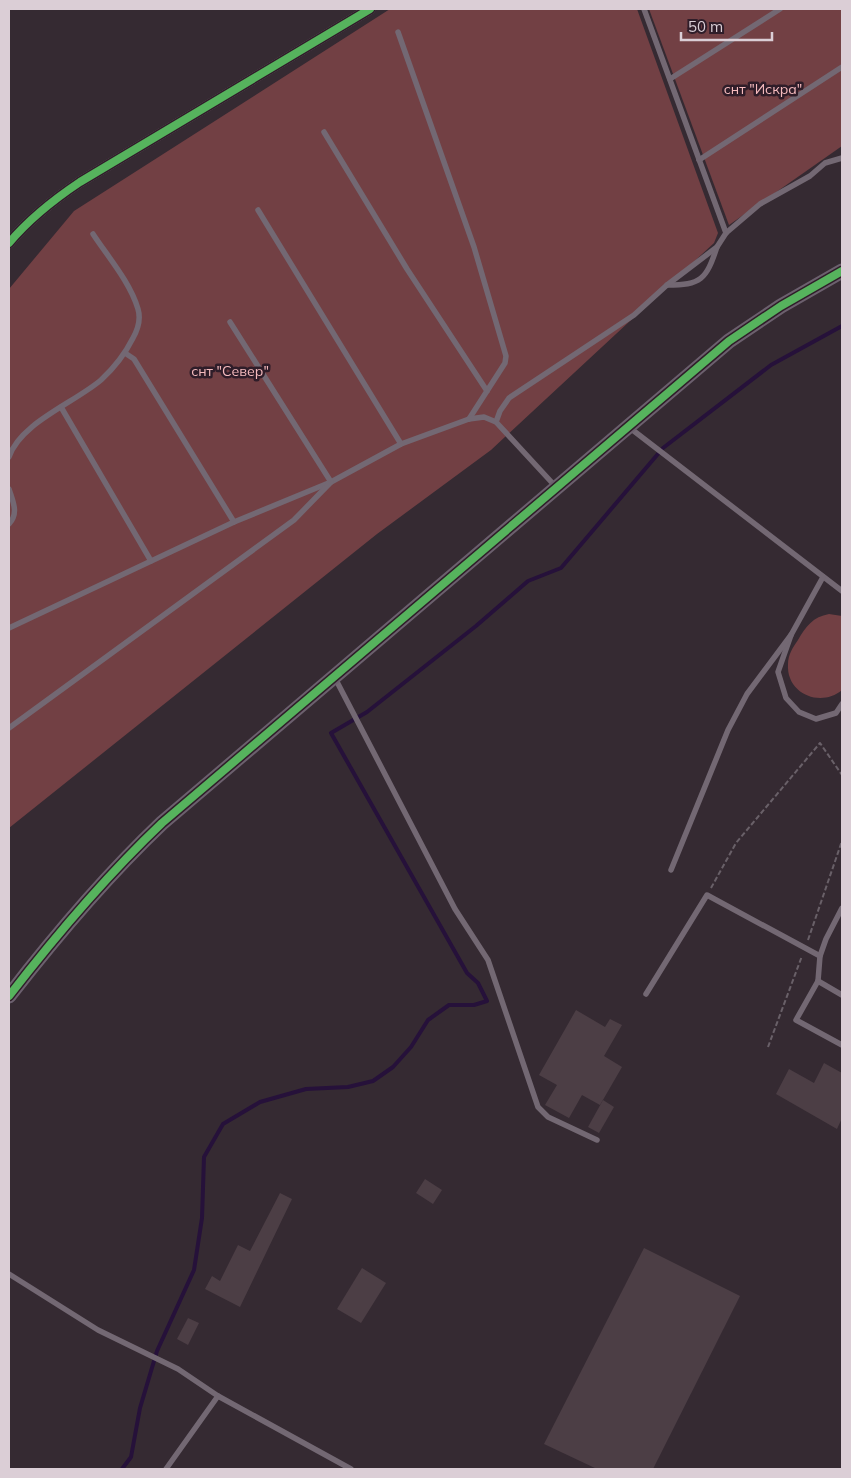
<svg xmlns="http://www.w3.org/2000/svg" width="851" height="1478" font-family="Mulish,sans-serif">
<style>
.green{fill:#724044}
.lines{fill:none;stroke-linecap:round;stroke-linejoin:round}
.stream{stroke:#26113a;stroke-width:4}
.building{fill:#4c3e45}
.path{stroke:#696068;stroke-width:2;stroke-dasharray:5 2.5;stroke-linecap:butt}
.lane{stroke:#736873;stroke-width:5.5}
.street{stroke:#736873;stroke-width:11}
.secondary{stroke:#6c606e;stroke-width:15}
.cycleway-casing{stroke:#2f1d29;stroke-width:11}
.cycleway{stroke:#56b35d;stroke-width:8}
.labels{text-anchor:middle;stroke-width:5;stroke-linejoin:round;paint-order:stroke}
.park-label{font-size:14px;fill:#f6bbbe;stroke:#2f1d29}
</style>
<rect width="100%" height="100%" fill="#352a32"/>
<g class="green">
<polygon points="390,9 637,9 718,233 714,243 491,450 377,534 9,828 9,289 74,211"/>
<polygon points="649,9 842,9 842,146 729,225"/>
<path d="M829 614 842 616V690C821 708 786 694 788 664 788 655 793 647 798 640 806 626 813 617 829 614Z"/>
</g>
<g class="lines">
<polyline class="stream" points="122,1469 131,1457 140,1408 157,1351 194,1270 202,1218 204,1157 223,1124 260,1102 306,1089 348,1087 373,1081 393,1067 411,1047 428,1020 449,1005 474,1005 487,1001 478,983 467,973 331,733 367,712 476,626 528,581 561,568 663,448 771,365 842,326"/>
</g>
<g class="building">
<polygon points="576,1010 605,1027 610,1019 622,1025 604,1056 622,1067 600,1105 582,1095 569,1118 545,1105 557,1085 539,1075"/>
<polygon points="824,1063 842,1073 842,1118 837,1129 776,1094 789,1069 814,1083"/>
<polygon points="603,1100 614,1107 599,1133 588,1127"/>
<polygon points="425,1179 442,1190 433,1204 416,1193"/>
<polygon points="280,1193 292,1199 240,1307 205,1289 212,1276 220,1281 238,1245 250,1251"/>
<polygon points="644,1248 740,1296 653,1469 597,1469 544,1444"/>
<polygon points="362,1268 386,1283 361,1323 337,1309"/>
<polygon points="188,1318 199,1323 188,1345 177,1339"/>
</g>
<g class="lines">
<g class="path">
<polyline points="711,888 736,843 820,743 842,775"/>
<polyline points="808,940 842,841"/>
<polyline points="768,1047 802,956"/>
</g>
<g class="lane">
<polyline points="644,9 726,233"/>
<polyline points="398,32 474,247 506,356 505,363 469,419"/>
<polyline points="670,79 780,9"/>
<polyline points="324,132 407,269 487,391"/>
<polyline points="699,160 842,67"/>
<polyline points="258,210 401,444"/>
<path d="M667 285C701 285 706 280 717 247"/>
<polyline points="125,353 134,359 234,522"/>
<polyline points="61,407 151,561"/>
<polyline points="496,422 500,411 509,398 634,315 667,285 717,247 726,233 760,204 810,176 825,163 842,158"/>
<polyline points="630,428 842,591"/>
<path d="M9 457C20 423 74 403 101 380 114 368 125 354 133 338 138 329 141 319 138 309 130 282 108 257 93 234"/>
<path d="M9 489C13 502 19 513 9 524"/>
<polyline points="823,577 791,635 778,672 786,698 799,712 816,719 836,713 842,704"/>
<polyline points="9,628 234,522 331,482 401,444 469,419 484,417 496,422 556,487"/>
<polyline points="335,678 455,909 488,960 538,1107 548,1117 597,1140"/>
<polyline points="9,728 294,520 331,482 230,322"/>
<polyline points="671,870 728,730 747,694 791,635"/>
<polyline points="842,908 826,939 820,956 818,981 796,1020 842,1045"/>
<polyline points="818,981 842,995"/>
<polyline points="646,994 707,895 820,956"/>
<polyline points="9,1274 98,1330 178,1369 218,1396 351,1469"/>
<polyline points="166,1469 218,1396"/>
</g>
<path class="street" d="M9 243C30 218 53 200 80 182L370 9"/>
<path class="secondary" d="M9 996C57 934 105 877 162 823L729 341 781 306 842 271"/>
<defs>
<g id="cycleway">
<path d="M9 243C30 218 53 200 80 182L370 9"/>
<path d="M9 996C57 934 105 877 162 823L729 341 781 306 842 271"/>
</g>
</defs>
<use href="#cycleway" class="cycleway-casing"/>
<use href="#cycleway" class="cycleway"/>
</g>
<g class="labels">
<g class="park-label">
<text x="763" y="94">снт "Искра"</text>
<text x="230" y="376">снт "Север"</text>
</g>
</g>
<rect width="851" height="1478" fill="none" stroke="#dbced6" stroke-width="20"/>
<path d="M681 32v8h91v-8" fill="none" stroke="#dbced6" stroke-width="2.5"/>
<text x="688" y="32" font-size="15" fill="#dbced6" stroke="#2f1d29" stroke-width="4" paint-order="stroke">50 m</text>
</svg>
